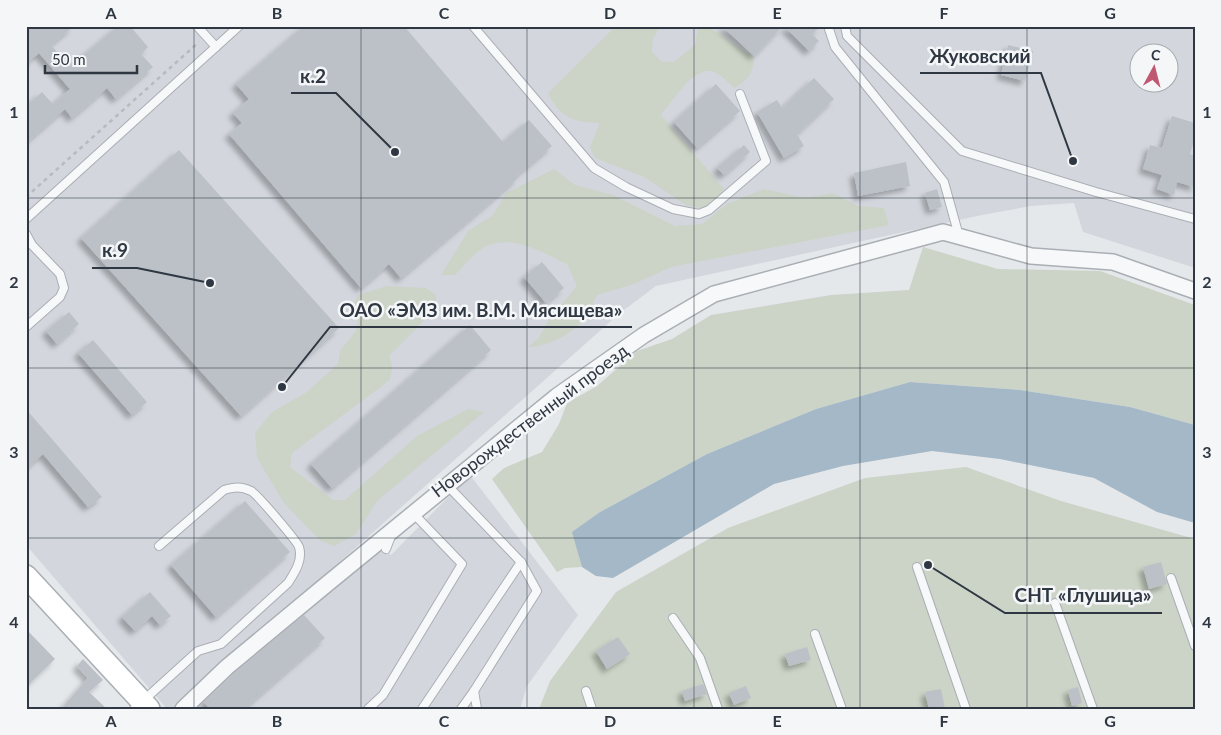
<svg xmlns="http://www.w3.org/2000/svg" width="1221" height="735" font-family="Lato,sans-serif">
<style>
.built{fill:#d3d7dd;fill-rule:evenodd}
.green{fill:#cbd4c7}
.water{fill:#a4b8c7}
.building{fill:#bcc1c7;filter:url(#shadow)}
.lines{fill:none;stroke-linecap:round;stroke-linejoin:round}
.lane-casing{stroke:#aaafb5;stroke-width:10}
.street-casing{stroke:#aaafb5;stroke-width:18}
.secondary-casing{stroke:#aaafb5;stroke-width:24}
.path{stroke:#b7babe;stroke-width:2.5;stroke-dasharray:4 4;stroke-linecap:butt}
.lane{stroke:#f7f8f9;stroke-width:8}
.street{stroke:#f7f8f9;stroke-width:15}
.secondary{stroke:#fff;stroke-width:21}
.grid{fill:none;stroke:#2e3742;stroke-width:1;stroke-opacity:0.55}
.labels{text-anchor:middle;stroke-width:5;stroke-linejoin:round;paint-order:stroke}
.street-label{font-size:18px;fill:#2e3742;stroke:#f4f6f8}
.leader{fill:none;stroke:#2e3742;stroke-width:2}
.callout-dot{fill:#2e3742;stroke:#f4f6f8;stroke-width:2}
.callout-label{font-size:19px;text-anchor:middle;font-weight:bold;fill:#2e3742;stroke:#f4f6f8;stroke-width:5;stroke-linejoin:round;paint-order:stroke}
.neatline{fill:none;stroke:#2e3742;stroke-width:2}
.grid-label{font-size:16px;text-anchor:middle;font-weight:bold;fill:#2e3742}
</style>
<defs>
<filter id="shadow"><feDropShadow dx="-4.5" dy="4.5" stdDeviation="2.5" flood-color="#0004"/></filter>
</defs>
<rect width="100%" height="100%" fill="#e5e8eb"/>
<g class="built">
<path d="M26 26H1195V268L1083 232 1074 203 1031 206 982 215 656 286 620 313 174 709H167L26 545ZM1138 52H1168V82H1138Z"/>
<polygon points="470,475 578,615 527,686 520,709 189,709 380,543 391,555"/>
</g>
<g class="green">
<path d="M616 26H660L653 39 652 52 662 62H674L695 45 698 26C718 26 735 49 754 56 753 73 749 80 734 88 729 83 722 76 716 73 696 62 672 102 661 115L724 189 709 210 686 205 644 177 595 158 590 147 600 123C574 122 561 119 548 93Z"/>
<path d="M554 169 575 185 613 195 675 226 702 224 727 204 764 189 805 198 834 193 857 206 884 208 889 225 671 267 634 284 597 295C593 302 590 310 586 316 574 334 547 347 527 347L538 339 551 316 577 286 567 264C543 253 514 234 487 246 475 251 464 266 455 275H441L468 231 493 215 506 193Z"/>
<polygon points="923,247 998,269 1100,271 1195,305 1195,425 1130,407 1020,390 910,382 816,409 707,454 600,512 573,532 582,567 565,568 557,572 492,479 504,468 542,452 559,424 567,403 597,386 637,351 672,339 711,315 831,295 909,290"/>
<polygon points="386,286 426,288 436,295 436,308 390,355 392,368 390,380 292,453 290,467 333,500 345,500 417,436 468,409 484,412 377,501 356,534 334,546 321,541 284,503 257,458 255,433 272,412 307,392 338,364 340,351 356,331 358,319 352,307 358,295"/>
<polygon points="966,467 1061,501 1195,539 1195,709 539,709 550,681 616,592 728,528 865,478"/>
</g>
<polygon class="water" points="910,382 1020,390 1130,407 1195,425 1195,523 1157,512 1094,478 1000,459 932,451 843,466 774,484 613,578 596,576 582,567 572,532 600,512 707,454 816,409"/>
<g class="building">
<polygon points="26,26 74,26 51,45 70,67 118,26 130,26 148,47 141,54 153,67 116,99 107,88 72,118 65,109 26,143 26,106 42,92 53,104 70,89 39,53 26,64"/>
<polygon points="304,26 404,26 503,142 529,120 552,146 516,176 518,178 401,278 389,264 361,288 229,134 242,123 233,113 249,99 236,84"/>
<polygon points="722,26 783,26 754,56"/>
<polygon points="784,26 821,26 812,34 819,41 809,51"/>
<polygon points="1008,45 1033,51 1025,81 1001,75"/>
<polygon points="814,78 834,99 797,134 804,146 784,158 757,112 777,100 782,108"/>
<polygon points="716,84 740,111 697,148 674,122"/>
<polygon points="1172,116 1195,123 1195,138 1190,154 1195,156 1195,187 1177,182 1174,195 1157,189 1162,175 1143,169 1150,145 1162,148"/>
<polygon points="744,145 750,152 724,175 717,168"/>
<polygon points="179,150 339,328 241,416 81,238"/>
<polygon points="906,162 910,186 858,196 854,173"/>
<polygon points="937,189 942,207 930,210 925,193"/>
<polygon points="542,262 564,288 546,303 524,277"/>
<polygon points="69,312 79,324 57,344 46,331"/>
<polygon points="470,325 491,350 332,488 311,464"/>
<polygon points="93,340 147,402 132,415 78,353"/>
<polygon points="26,409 102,497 88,507 43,454 26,469"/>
<polygon points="245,501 290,552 216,617 171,565"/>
<polygon points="1161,562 1167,584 1149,589 1143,567"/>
<polygon points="150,592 171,616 160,625 152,616 135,631 122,617"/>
<polygon points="304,615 325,638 244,709 210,709 204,702 235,673"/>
<polygon points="26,629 55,659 26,687"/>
<polygon points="618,637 630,654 607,669 596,651"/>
<polygon points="807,647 811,660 789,666 785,654"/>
<polygon points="83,659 103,680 89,692 107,709 61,709 88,678 77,666"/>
<polygon points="703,684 707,694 685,701 682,691"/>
<polygon points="746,686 751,698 734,705 729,693"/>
<polygon points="1078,687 1082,703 1072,706 1068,690"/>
<polygon points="941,689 945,709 929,709 925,692"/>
</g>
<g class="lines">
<defs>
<g id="lane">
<polyline points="197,26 216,47"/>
<polyline points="473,26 594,168 626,187 673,209 699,214 709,210 766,161 740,94"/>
<polyline points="828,26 835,47 944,182 959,236"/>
<polyline points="845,26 847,36 962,151 1096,192 1195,219"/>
<polyline points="26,219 239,26"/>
<polyline points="26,234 32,245 60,274 64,288 60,297 26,327"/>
<polyline points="386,549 391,536"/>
<polyline points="917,567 966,709"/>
<polyline points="1171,578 1195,646"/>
<polyline points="1055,603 1093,709"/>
<polyline points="673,618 700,658 718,709"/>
<polyline points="815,634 842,709"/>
<polyline points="586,691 592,709"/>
<path d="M134 709 198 651 221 644 288 583C295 572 303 560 299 547 297 541 256 493 251 491 241 486 234 487 224 490L159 546"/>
<polyline points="368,709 383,695 462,564 412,512"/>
<polyline points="422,709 521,562 447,485"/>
<polyline points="461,709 474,691"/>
<polyline points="477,709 474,691 537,591 521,562"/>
</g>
<polyline id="street" points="183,709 227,667 327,584 557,396 644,335 714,294 943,232 1031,256 1113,262 1195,291"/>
<polyline id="secondary" points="26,576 149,709"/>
</defs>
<use href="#lane" class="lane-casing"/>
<use href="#street" class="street-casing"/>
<use href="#secondary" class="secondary-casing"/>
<polyline class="path" points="26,197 199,42"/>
<use href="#lane" class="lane"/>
<use href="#street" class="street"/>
<use href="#secondary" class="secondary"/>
</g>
<path class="grid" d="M194 26V709M361 26V709M527 26V709M694 26V709M860 26V709M1027 26V709M26 198H1195M26 368H1195M26 538H1195"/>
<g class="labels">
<g class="street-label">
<text transform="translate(530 421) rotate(-37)" y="6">Новорождественный проезд</text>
</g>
</g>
<path class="leader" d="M1073 161L1041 73H920M395 152L336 93H291M210 283L137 268H92M282 387L330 327H632M928 565L1005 613H1162"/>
<g class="callout-dot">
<circle cx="1073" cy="161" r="5"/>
<circle cx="395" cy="152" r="5"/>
<circle cx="210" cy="283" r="5"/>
<circle cx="282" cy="387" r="5"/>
<circle cx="928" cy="565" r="5"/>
</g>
<g class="callout-label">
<text x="980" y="63">Жуковский</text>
<text x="313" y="83">к.2</text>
<text x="115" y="257">к.9</text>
<text x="481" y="317">ОАО «ЭМЗ им. В.М. Мясищева»</text>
<text x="1083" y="602">СНТ «Глушица»</text>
</g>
<rect width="1221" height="735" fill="none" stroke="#f4f6f8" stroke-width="55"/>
<g transform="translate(1154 68) rotate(7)"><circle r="24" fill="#f4f6f8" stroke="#a5aaaf"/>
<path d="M0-4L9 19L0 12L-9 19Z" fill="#c15872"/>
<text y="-8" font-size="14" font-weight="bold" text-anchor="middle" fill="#2e3742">С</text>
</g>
<path d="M45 65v8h92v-8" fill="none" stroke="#2e3742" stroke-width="2.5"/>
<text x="52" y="65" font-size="15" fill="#2e3742" stroke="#f4f6f8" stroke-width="4" paint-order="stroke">50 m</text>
<rect x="28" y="28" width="1166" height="680" class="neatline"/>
<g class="grid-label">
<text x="111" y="19">A</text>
<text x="277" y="19">B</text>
<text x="444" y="19">C</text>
<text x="610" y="19">D</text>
<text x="777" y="19">E</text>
<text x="944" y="19">F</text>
<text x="1110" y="19">G</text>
<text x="14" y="118">1</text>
<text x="1207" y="118">1</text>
<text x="14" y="288">2</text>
<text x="1207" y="288">2</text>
<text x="14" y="458">3</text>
<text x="1207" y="458">3</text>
<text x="14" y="628">4</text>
<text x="1207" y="628">4</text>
<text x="111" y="727">A</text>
<text x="277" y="727">B</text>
<text x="444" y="727">C</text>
<text x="610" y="727">D</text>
<text x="777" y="727">E</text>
<text x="944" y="727">F</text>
<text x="1110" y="727">G</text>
</g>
</svg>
